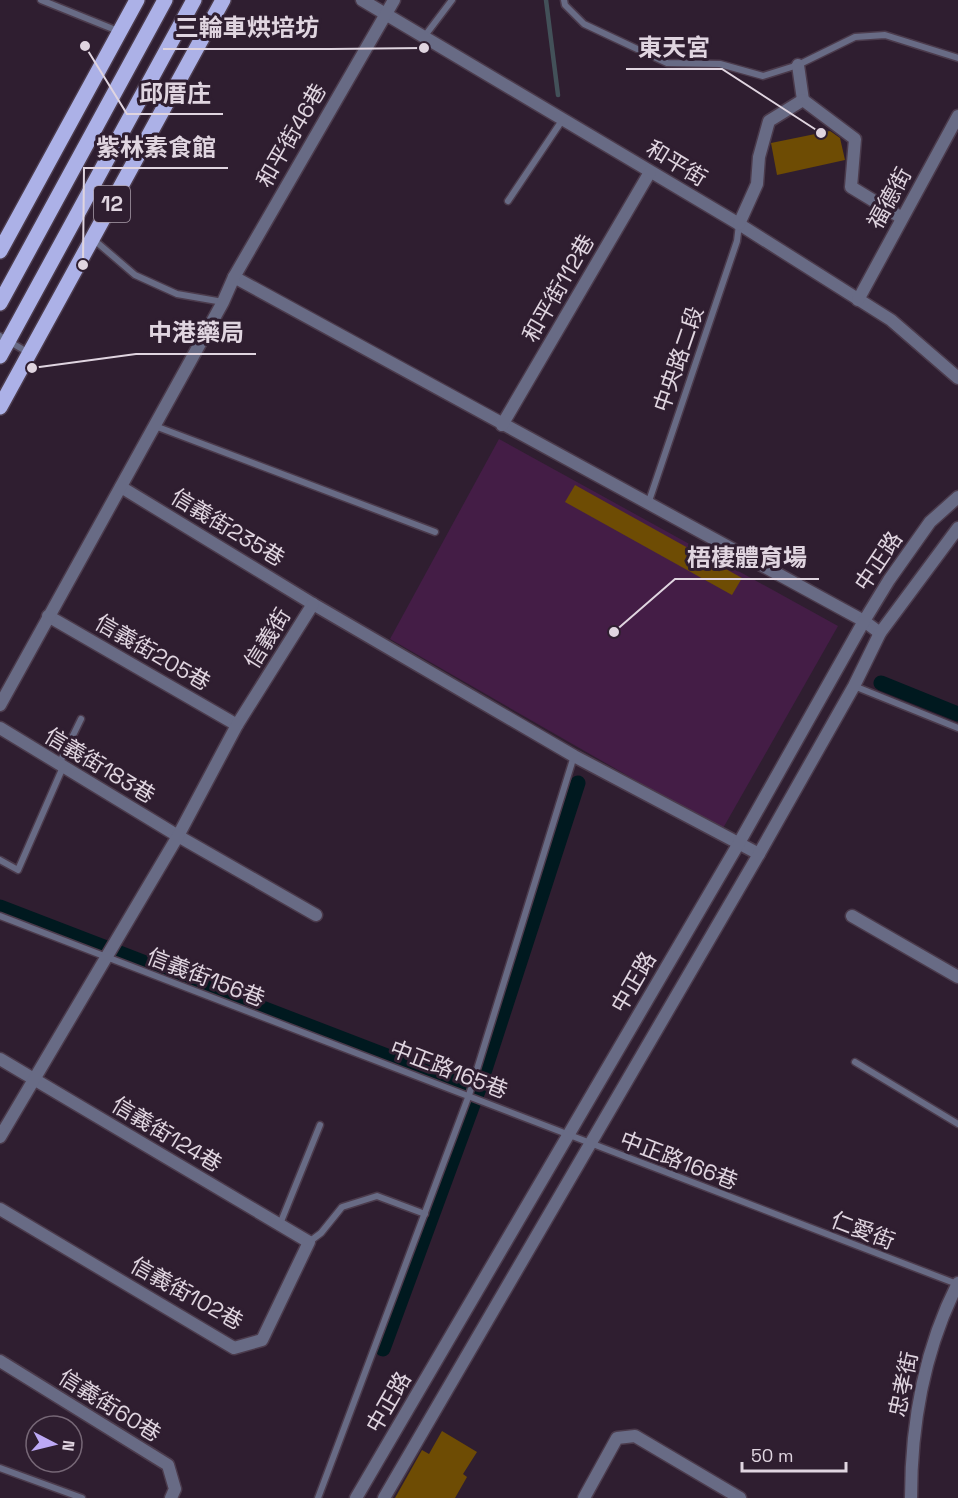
<svg xmlns="http://www.w3.org/2000/svg" width="958" height="1498" font-family="'Space Grotesk','Noto Sans TC',sans-serif">
<style>
.green{fill:#441d46}
.lines{fill:none;stroke-linecap:round;stroke-linejoin:round}
.stream{stroke:#435159;stroke-width:4.5}
.canal{stroke:#00191f;stroke-width:15}
.building{fill:#6e4c04}
.service-casing{stroke:#4b3b4c;stroke-width:9}
.minor-casing{stroke:#4b3b4c;stroke-width:15}
.tertiary-casing{stroke:#4b3b4c;stroke-width:15}
.primary-casing{stroke:#4b3b4c;stroke-width:18}
.service{stroke:#686b85;stroke-width:6}
.minor{stroke:#686b85;stroke-width:12}
.tertiary{stroke:#686b85;stroke-width:12}
.primary{stroke:#acb1e7;stroke-width:15}
.labels{text-anchor:middle;stroke-width:6;stroke-linejoin:round;paint-order:stroke}
.shield{fill:#2f1e30;stroke:#ab9eab;stroke-width:1.5}
.shield-label{font-size:21px;font-weight:bold;fill:#e0d5e0}
.street-label{font-size:22px;fill:#e0d5e0;stroke:#2f1e30}
.leader{fill:none;stroke:#e0d5e0;stroke-width:2}
.callout-dot{fill:#e0d5e0;stroke:#2f1e30;stroke-width:2}
.callout-label{font-size:24px;text-anchor:middle;font-weight:bold;fill:#e0d5e0;stroke:#2f1e30;stroke-width:6;stroke-linejoin:round;paint-order:stroke}
</style>
<rect width="100%" height="100%" fill="#2f1e30"/>
<polygon class="green" points="499,439 838,626 722,830 390,639"/>
<g class="lines">
<polyline class="stream" points="546,0 558,95"/>
<g class="canal">
<polyline points="881,683 958,714"/>
<polyline points="0,907 478,1091"/>
<polyline points="383,1349 478,1091 578,783"/>
</g>
</g>
<g class="building">
<polygon points="830,131 840,138 845,160 777,175 771,143"/>
<polygon points="575,485 742,578 732,595 565,502"/>
<polygon points="442,1431 477,1452 463,1474 467,1477 455,1498 395,1498 422,1450 429,1454"/>
</g>
<g class="lines">
<defs>
<g id="service">
<polyline points="41,0 118,31"/>
<polyline points="564,0 565,5 584,24 667,63 720,64 763,76 798,65 855,37 885,35 958,58"/>
<polyline points="424,37 452,0"/>
<polyline points="508,201 563,119"/>
<polyline points="93,239 135,275 177,294 223,302"/>
<polyline points="0,336 29,353"/>
<polyline points="155,426 435,532"/>
<polyline points="648,504 737,241 739,224"/>
<polyline points="854,686 958,728"/>
<polyline points="59,764 81,719"/>
<polyline points="0,860 18,870 63,767"/>
<polyline points="0,916 957,1284"/>
<polyline points="855,1062 958,1124"/>
<polyline points="280,1224 320,1125"/>
<polyline points="309,1242 321,1233 342,1207 377,1196 425,1214"/>
<polyline points="0,1468 82,1498"/>
<polyline points="318,1498 469,1095 574,756"/>
</g>
<g id="minor">
<polyline points="362,0 739,224 891,320 958,378"/>
<polyline points="798,65 803,100"/>
<polyline points="739,224 757,184 759,157 769,121 803,100 855,139 851,187 902,218"/>
<polyline points="234,277 864,621 880,633"/>
<polyline points="858,300 958,116"/>
<polyline points="502,425 650,172"/>
<polyline points="121,487 313,604 574,756 759,854"/>
<polyline points="48,616 237,725"/>
<polyline points="0,705 223,302 234,277 394,0"/>
<polyline points="0,728 178,836 316,915"/>
<polyline points="852,916 958,977"/>
<polyline points="0,1059 309,1242 262,1340 234,1348 0,1209"/>
<polyline points="0,1137 178,836 237,725 313,604"/>
<polyline points="0,1361 168,1465 175,1489 171,1498"/>
<polyline points="584,1498 617,1438 635,1436 740,1498"/>
<path d="M911 1498C911 1423 924 1350 958 1283"/>
</g>
<g id="tertiary">
<polyline points="356,1498 739,843 864,621 889,580 930,522 958,497"/>
<polyline points="384,1498 759,854 854,686 880,633 958,528"/>
</g>
<g id="primary">
<polyline points="0,251 137,0"/>
<polyline points="0,303 165,0"/>
<polyline points="0,356 194,0"/>
<polyline points="0,407 223,0"/>
</g>
</defs>
<use href="#service" class="service-casing"/>
<use href="#minor" class="minor-casing"/>
<use href="#tertiary" class="tertiary-casing"/>
<use href="#primary" class="primary-casing"/>
<use href="#service" class="service"/>
<use href="#minor" class="minor"/>
<use href="#tertiary" class="tertiary"/>
<use href="#primary" class="primary"/>
</g>
<g class="labels">
<rect class="shield" x="94" y="186" width="36" height="36" rx="4.5"/>
<g class="shield-label">
<text x="112" y="211">12</text>
</g>
<g class="street-label">
<text transform="translate(291 135) rotate(-60)" y="8">和平街46巷</text>
<text transform="translate(677 163) rotate(31)" y="8">和平街</text>
<text transform="translate(889 198) rotate(-61)" y="8">福德街</text>
<text transform="translate(558 288) rotate(-60)" y="8">和平街112巷</text>
<text transform="translate(678 359) rotate(-71)" y="8">中央路二段</text>
<text transform="translate(228 527) rotate(31)" y="8">信義街235巷</text>
<text transform="translate(878 561) rotate(-56)" y="8">中正路</text>
<text transform="translate(267 638) rotate(-58)" y="8">信義街</text>
<text transform="translate(153 652) rotate(30)" y="8">信義街205巷</text>
<text transform="translate(100 765) rotate(31)" y="8">信義街183巷</text>
<text transform="translate(206 977) rotate(21)" y="8">信義街156巷</text>
<text transform="translate(633 982) rotate(-60)" y="8">中正路</text>
<text transform="translate(449 1069) rotate(21)" y="8">中正路165巷</text>
<text transform="translate(167 1134) rotate(31)" y="8">信義街124巷</text>
<text transform="translate(679 1160) rotate(21)" y="8">中正路166巷</text>
<text transform="translate(863 1230) rotate(21)" y="8">仁愛街</text>
<text transform="translate(187 1293) rotate(29)" y="8">信義街102巷</text>
<text transform="translate(903 1384) rotate(-78)" y="8">忠孝街</text>
<text transform="translate(388 1402) rotate(-60)" y="8">中正路</text>
<text transform="translate(110 1405) rotate(32)" y="8">信義街60巷</text>
</g>
</g>
<path class="leader" d="M424 48L331 49H163M821 133L722 69H626M85 46L127 114H223M83 265L84 168H228M32 368L136 354H256M614 632L675 579H819"/>
<g class="callout-dot">
<circle cx="424" cy="48" r="6"/>
<circle cx="821" cy="133" r="6"/>
<circle cx="85" cy="46" r="6"/>
<circle cx="83" cy="265" r="6"/>
<circle cx="32" cy="368" r="6"/>
<circle cx="614" cy="632" r="6"/>
</g>
<g class="callout-label">
<text x="247" y="36">三輪車烘培坊</text>
<text x="674" y="56">東天宮</text>
<text x="175" y="102">邱厝庄</text>
<text x="156" y="156">紫林素食館</text>
<text x="196" y="341">中港藥局</text>
<text x="747" y="566">梧棲體育場</text>
</g>
<g transform="translate(54 1444) rotate(97)"><circle r="28" fill="#2f1e30" stroke="#766776" stroke-width="1.5"/>
<path d="M0-4.5L10 22L0 15L-10 22Z" fill="#bda9f5"/>
<text y="-9" font-size="16" font-weight="bold" text-anchor="middle" fill="#e0d5e0">N</text>
</g>
<path d="M742 1462v9h104v-9" fill="none" stroke="#e0d5e0" stroke-width="3"/>
<text x="751" y="1462" font-size="18" fill="#e0d5e0" stroke="#2f1e30" stroke-width="4.5" paint-order="stroke">50 m</text>
</svg>
